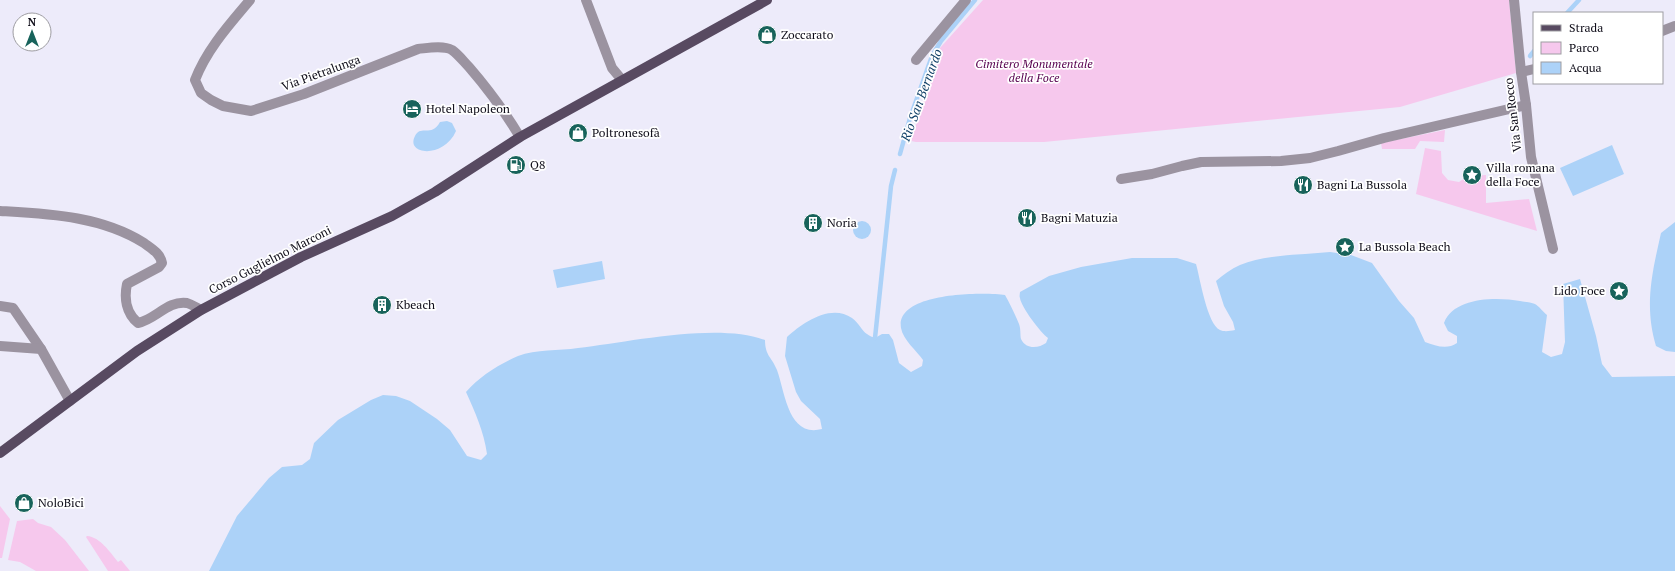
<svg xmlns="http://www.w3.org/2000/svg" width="1675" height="571" font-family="'PT Serif',serif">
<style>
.green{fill:#f6c8ed}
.water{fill:#acd2f8}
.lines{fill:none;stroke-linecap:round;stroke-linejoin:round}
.stream{stroke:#acd2f8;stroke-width:4.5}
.minor{stroke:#9b93a0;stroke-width:10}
.primary{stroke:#584a61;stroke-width:10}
.labels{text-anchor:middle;stroke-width:3.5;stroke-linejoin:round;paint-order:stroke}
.poi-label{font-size:12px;fill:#0d0b17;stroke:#fff;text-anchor:start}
.park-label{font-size:12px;font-style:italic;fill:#57014f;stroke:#fff}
.street-label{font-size:12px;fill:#0d0b17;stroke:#fff}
.water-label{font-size:13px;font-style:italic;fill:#14436a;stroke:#fff}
</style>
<rect width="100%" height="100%" fill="#edebfa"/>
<g class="green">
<polygon points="983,0 1509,0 1516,73 1400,107 1044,142 916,142 911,141 940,48"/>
<polygon points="1445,130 1444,142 1420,141 1415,149 1382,149 1381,143"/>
<polygon points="1425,148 1441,151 1442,173 1448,180 1459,182 1468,176 1486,175 1486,203 1529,199 1537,231 1416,194"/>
<polygon points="0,506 10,519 2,558 0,558"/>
<polygon points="33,519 38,523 51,527 65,540 89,571 36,571 20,562 8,560 17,521"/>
<path d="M87 536C100 537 110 552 118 562L121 560 130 571H108L86 537Z"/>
</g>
<g class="water">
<path d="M447 121 452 123 456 131C444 159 405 155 415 136 421 124 431 138 440 122Z"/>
<polygon points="1612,145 1624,174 1573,196 1560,168"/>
<circle cx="862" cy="230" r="9"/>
<path d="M1675 222V352L1666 351 1656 346C1644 306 1652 273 1661 233Z"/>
<path d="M1330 252 1351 255 1372 263 1399 301 1414 318 1425 342C1436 346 1447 350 1457 343V336L1448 331 1444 323C1454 297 1496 297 1520 301 1524 302 1531 302 1535 304 1539 306 1543 312 1547 315L1542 352 1551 357 1562 354 1565 342 1563 284 1580 279 1596 336 1602 364 1612 377 1675 376V571H209L237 516 269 478 282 467 302 465 310 459 314 443 338 420 371 400 383 395 396 396 410 401 437 419 450 430 467 456 481 460 487 454C484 432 475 412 466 392 480 376 498 365 518 356 536 349 559 351 578 348 629 342 718 322 765 340 765 356 772 357 777 370 785 392 788 438 822 429L820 419 801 401 796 392 785 356 787 337C802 323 831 303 852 318 859 323 862 331 867 334 869 336 873 337 875 338L882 334H889L893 340 899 363 911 372 922 366 923 360C917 351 903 340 901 328 895 292 983 292 1005 295 1010 304 1015 314 1019 324 1021 329 1020 335 1021 339 1026 350 1039 348 1046 343L1048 338C1041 333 1021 307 1020 298 1019 296 1020 294 1020 292L1049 276 1081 267 1132 258H1177L1196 264C1200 278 1207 324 1220 330 1224 332 1230 331 1235 330L1233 322 1224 306 1216 281C1223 275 1231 269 1240 265 1267 254 1301 255 1330 252Z"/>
<polygon points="602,261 605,279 557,288 553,270"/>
</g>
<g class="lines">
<g class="stream">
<polyline points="1567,13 1579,0"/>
<polyline points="1530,56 1534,51"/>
<polyline points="900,154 910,118 932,56 941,41 975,0"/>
<polyline points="875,338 891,186 895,170"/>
</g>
<g class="minor">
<path d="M250 0C229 25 207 49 195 80L201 93 211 100 223 106 251 111 304 94 418 49C428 48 443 45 452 50 458 54 464 62 469 67 488 89 505 112 520 137"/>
<polyline points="586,0 612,68 622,80"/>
<polyline points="1514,0 1521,72 1526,105 1531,157 1553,249"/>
<polyline points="1662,31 1675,26"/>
<polyline points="916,60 966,0"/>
<polyline points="1521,72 1534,69"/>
<polyline points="1121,179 1152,174 1182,166 1201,162 1281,161 1310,158 1338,151 1384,138 1526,105"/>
<path d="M0 211C50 214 101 216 144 243 152 249 160 253 162 263L159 267 127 284C124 298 126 313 138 323 155 320 168 300 187 303 191 304 197 308 201 310"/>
<polyline points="0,306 13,308 41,349 70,401"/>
<polyline points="0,346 41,349"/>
</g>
<polyline class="primary" points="0,453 137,351 201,310 301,257 392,216 435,192 520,137 767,0"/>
</g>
<defs>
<symbol id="shop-disc" viewBox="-11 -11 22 22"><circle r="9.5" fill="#18635b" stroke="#fff"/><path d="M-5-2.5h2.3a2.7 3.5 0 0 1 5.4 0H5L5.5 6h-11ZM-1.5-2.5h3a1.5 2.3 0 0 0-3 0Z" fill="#fff"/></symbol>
<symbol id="hotel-disc" viewBox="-11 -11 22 22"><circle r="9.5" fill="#18635b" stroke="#fff"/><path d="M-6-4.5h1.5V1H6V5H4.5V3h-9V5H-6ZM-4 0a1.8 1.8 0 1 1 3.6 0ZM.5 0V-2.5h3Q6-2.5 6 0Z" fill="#fff"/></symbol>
<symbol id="fuel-disc" viewBox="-11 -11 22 22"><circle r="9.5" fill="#18635b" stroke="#fff"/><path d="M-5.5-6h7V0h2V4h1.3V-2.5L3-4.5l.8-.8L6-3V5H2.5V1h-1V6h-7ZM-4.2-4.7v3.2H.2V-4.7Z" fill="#fff"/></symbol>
<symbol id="sight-disc" viewBox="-11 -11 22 22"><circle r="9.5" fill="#18635b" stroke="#fff"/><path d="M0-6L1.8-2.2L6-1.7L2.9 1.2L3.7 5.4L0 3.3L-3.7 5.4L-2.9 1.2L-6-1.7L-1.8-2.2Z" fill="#fff"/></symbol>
<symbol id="restaurant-disc" viewBox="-11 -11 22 22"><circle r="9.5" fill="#18635b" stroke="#fff"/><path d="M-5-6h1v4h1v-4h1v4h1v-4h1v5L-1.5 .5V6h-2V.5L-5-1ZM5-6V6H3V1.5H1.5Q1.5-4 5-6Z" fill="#fff"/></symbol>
<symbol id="building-disc" viewBox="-11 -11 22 22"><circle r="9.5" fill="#18635b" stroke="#fff"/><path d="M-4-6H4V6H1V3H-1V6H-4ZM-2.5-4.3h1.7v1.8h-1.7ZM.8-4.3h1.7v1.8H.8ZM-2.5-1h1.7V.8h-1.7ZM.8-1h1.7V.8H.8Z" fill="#fff"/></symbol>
</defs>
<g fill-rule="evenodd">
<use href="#shop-disc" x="756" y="24" width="22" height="22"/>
<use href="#hotel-disc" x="401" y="98" width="22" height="22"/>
<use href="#shop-disc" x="567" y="122" width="22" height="22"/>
<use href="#fuel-disc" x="505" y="154" width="22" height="22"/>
<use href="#sight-disc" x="1461" y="164" width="22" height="22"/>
<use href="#restaurant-disc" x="1292" y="174" width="22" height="22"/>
<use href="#restaurant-disc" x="1016" y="207" width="22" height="22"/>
<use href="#building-disc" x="802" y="212" width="22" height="22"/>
<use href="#sight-disc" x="1334" y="236" width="22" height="22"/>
<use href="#sight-disc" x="1608" y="280" width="22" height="22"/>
<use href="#building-disc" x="371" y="294" width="22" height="22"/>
<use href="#shop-disc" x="13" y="492" width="22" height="22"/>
</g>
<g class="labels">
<g class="poi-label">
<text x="781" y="39">Zoccarato</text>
<text x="426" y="113">Hotel Napoleon</text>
<text x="592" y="137">Poltronesofà</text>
<text x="530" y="169">Q8</text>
<text x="1486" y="172">Villa romana<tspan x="1486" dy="14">della Foce</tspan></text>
<text x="1317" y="189">Bagni La Bussola</text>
<text x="1041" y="222">Bagni Matuzia</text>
<text x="827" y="227">Noria</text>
<text x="1359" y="251">La Bussola Beach</text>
<text x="1605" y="295" text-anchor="end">Lido Foce</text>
<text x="396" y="309">Kbeach</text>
<text x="38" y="507">NoloBici</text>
</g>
<g class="park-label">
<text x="1034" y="68">Cimitero Monumentale<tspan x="1034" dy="14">della Foce</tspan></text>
</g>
<g class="street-label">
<text transform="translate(321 73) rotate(-20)" y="4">Via Pietralunga</text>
<text transform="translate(1513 115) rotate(-97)" y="4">Via San Rocco</text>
<text transform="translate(270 260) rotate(-27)" y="4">Corso Guglielmo Marconi</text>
</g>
<g class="water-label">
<text transform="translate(921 95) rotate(-70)" y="5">Rio San Bernardo</text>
</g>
</g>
<rect x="1533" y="12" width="130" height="72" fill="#ffffff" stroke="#9e9da2"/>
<rect x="1541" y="25" width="20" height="6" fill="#584a61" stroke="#9e9da2"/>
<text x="1569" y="32" font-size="12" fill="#0d0b17">Strada</text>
<rect x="1541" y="42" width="20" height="12" fill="#f6c8ed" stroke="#9e9da2"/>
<text x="1569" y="52" font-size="12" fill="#0d0b17">Parco</text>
<rect x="1541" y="62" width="20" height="12" fill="#acd2f8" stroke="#9e9da2"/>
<text x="1569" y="72" font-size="12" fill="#0d0b17">Acqua</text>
<g transform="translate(32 32)"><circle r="19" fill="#ffffff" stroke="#9e9da2"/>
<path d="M0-3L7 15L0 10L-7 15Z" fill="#18635b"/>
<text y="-6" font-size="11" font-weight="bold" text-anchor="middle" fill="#0d0b17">N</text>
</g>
</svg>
